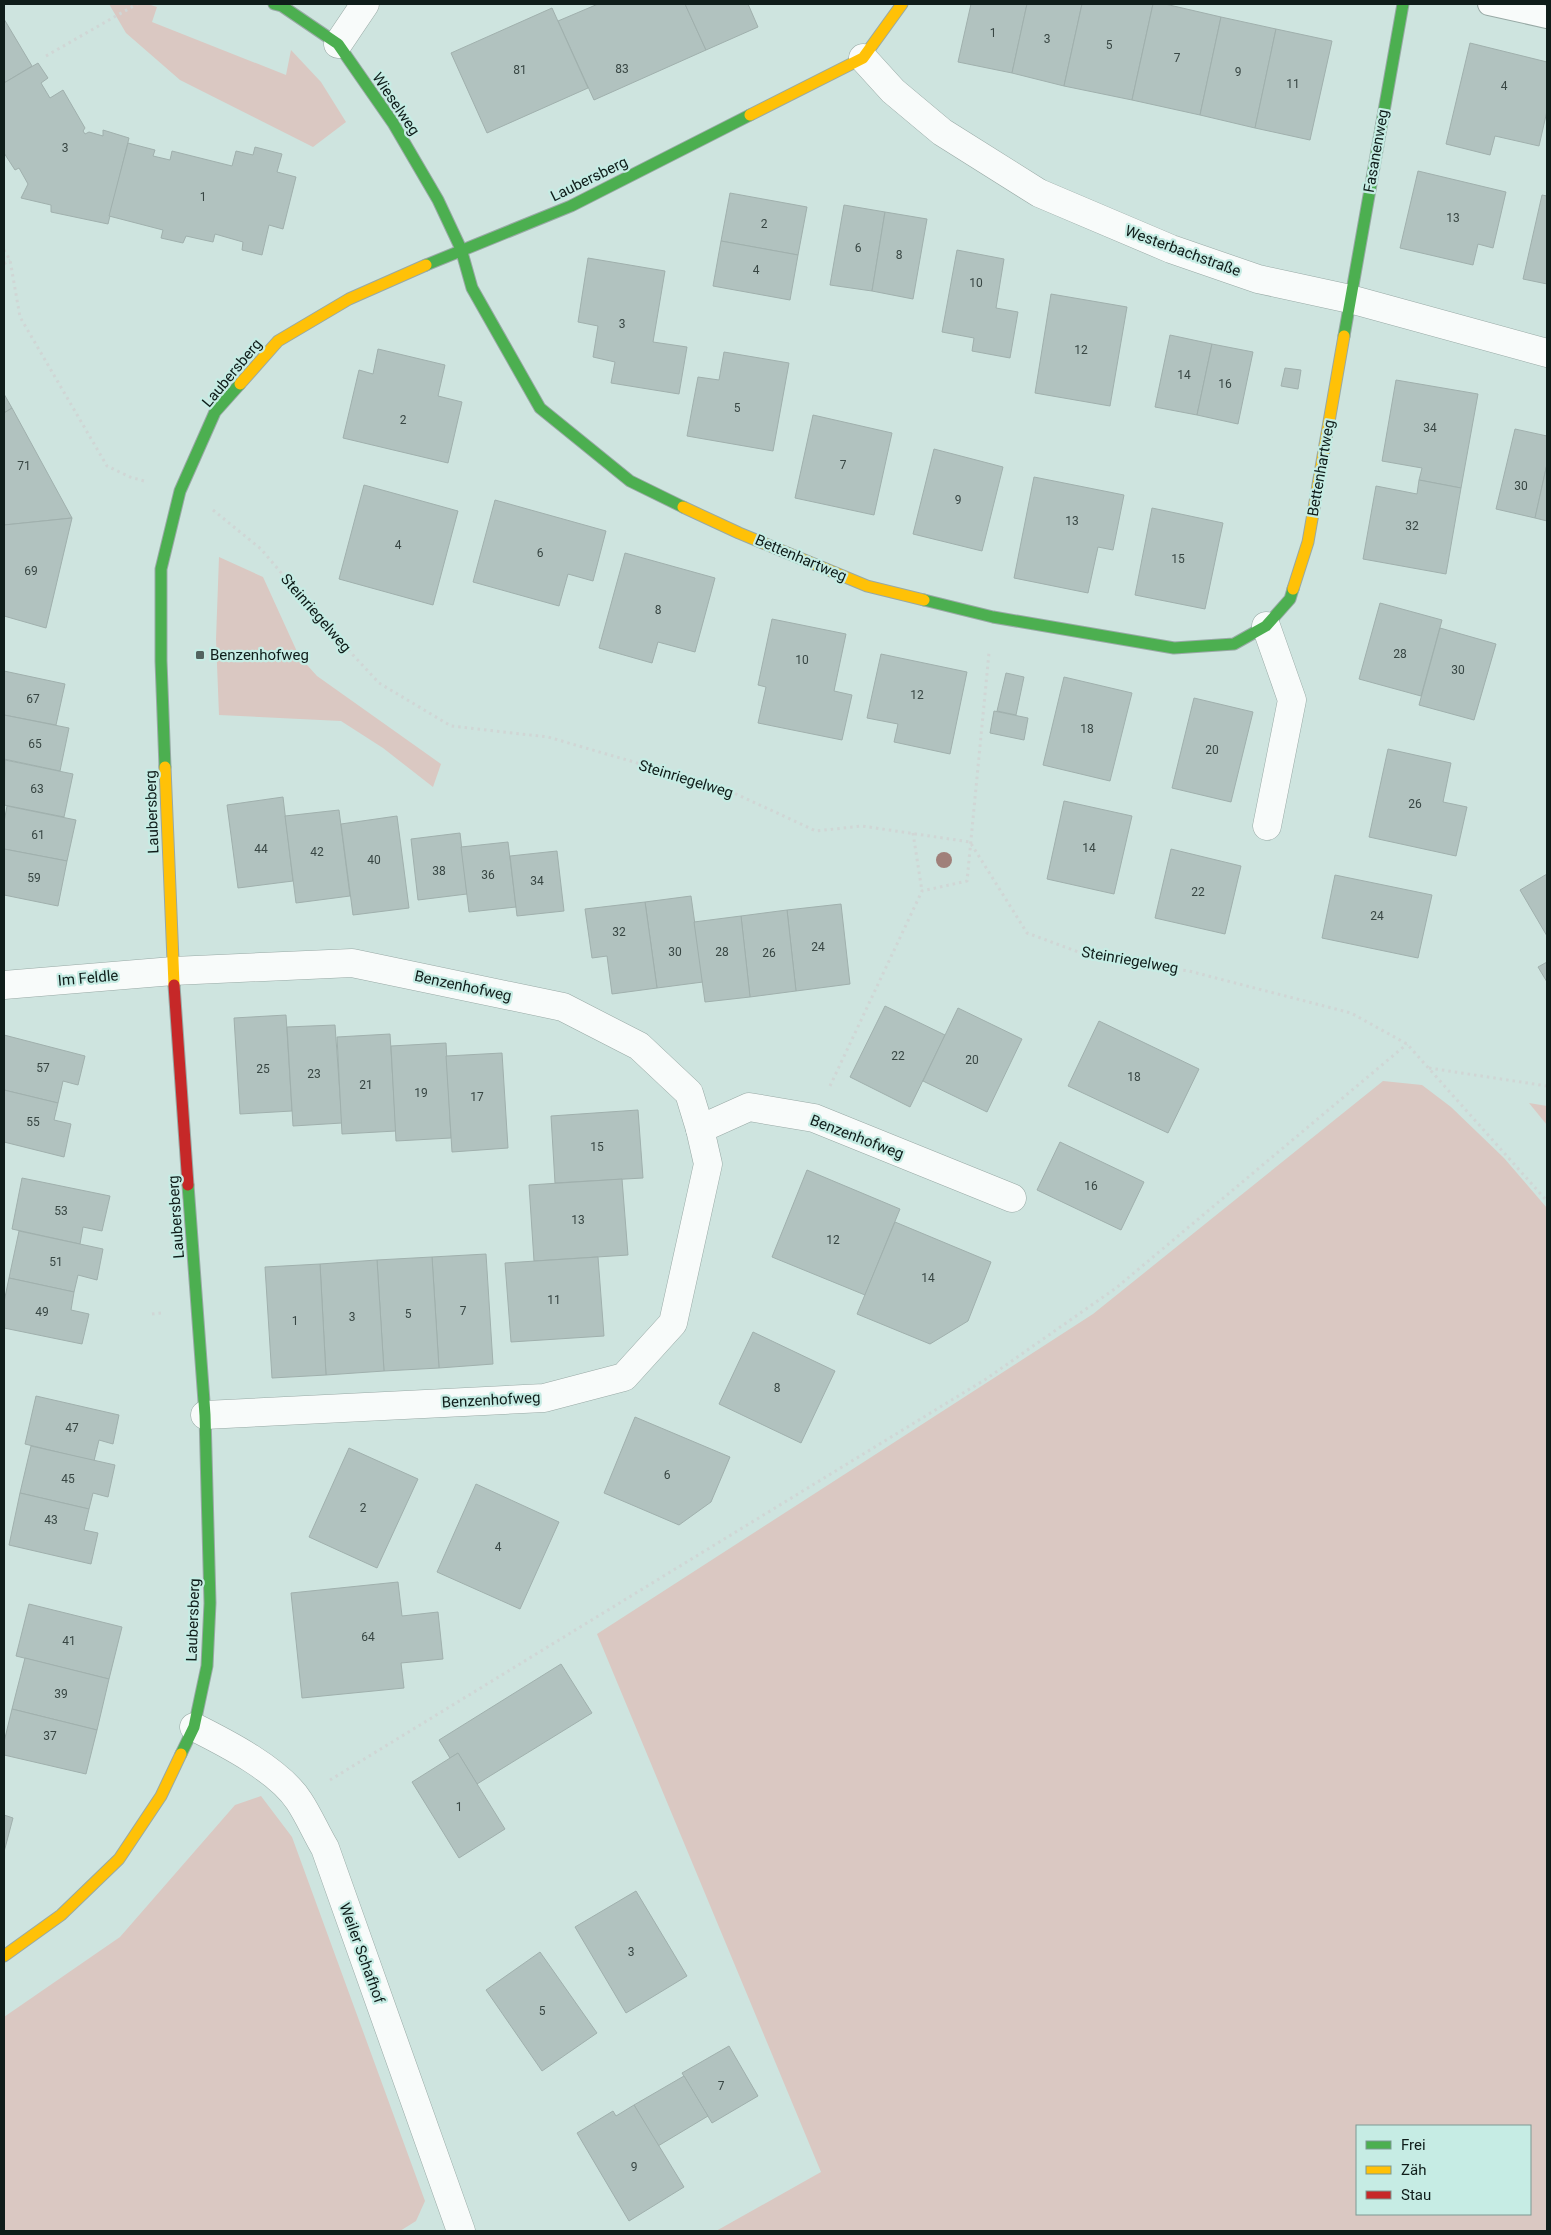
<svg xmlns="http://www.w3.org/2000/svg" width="1551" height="2235" font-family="Roboto,sans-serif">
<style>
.green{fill:#dac8c2;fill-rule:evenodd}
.building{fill:#b1c2bf;stroke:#a0b0ad}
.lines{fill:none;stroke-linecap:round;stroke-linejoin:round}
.lane-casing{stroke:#98a9a5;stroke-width:24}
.street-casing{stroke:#98a9a5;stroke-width:29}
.fast-casing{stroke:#98a9a5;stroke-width:13}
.slow-casing{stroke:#98a9a5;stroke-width:13}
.jam-casing{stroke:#98a9a5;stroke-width:13}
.path{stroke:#d0d6d5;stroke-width:3;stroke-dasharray:2.5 4;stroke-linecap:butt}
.lane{stroke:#f8fbfa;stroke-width:22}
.street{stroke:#f8fbfa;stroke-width:28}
.fast{stroke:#4caf50;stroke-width:11}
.slow{stroke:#ffc107;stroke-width:11}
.jam{stroke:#c62828;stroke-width:11}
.tree{fill:#a0807a}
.poi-dot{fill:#52635f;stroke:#c6ece4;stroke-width:2}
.labels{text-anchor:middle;stroke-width:4.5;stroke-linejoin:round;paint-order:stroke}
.number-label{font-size:12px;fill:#384643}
.street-label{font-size:15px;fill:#0f1d1a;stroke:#c6ece4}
.poi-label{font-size:15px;fill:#0f1d1a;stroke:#c6ece4;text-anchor:start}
</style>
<rect width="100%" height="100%" fill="#cee4df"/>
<g class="green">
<polygon points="109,4 148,4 157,7 152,22 286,75 291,50 321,82 346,122 313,147 180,80 126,33"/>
<polygon points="219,557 263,577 299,656 317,676 441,764 433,787 383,748 341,721 219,715 216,639"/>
<path d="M1383 1081 1422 1085 1451 1107 1504 1158 1547 1208V2231H716L821 2172 597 1634 1093 1314ZM1357 2126H1530V2214H1357Z"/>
<polygon points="1529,1103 1547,1106 1547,1125"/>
<polygon points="261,1796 292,1837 425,2201 416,2221 400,2231 4,2231 4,2017 120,1937 235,1805"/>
</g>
<g class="building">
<polygon points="598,4 685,4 706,50 594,100 558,21"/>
<polygon points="685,4 748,4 758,27 706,50"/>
<polygon points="971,4 1027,4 1012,73 958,62"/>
<polygon points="1027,4 1082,4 1064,86 1012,73"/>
<polygon points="1082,4 1153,4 1132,100 1064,86"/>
<polygon points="1153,4 1165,4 1221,17 1200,115 1132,100"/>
<polygon points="552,8 588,88 487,133 451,53"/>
<polygon points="1221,17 1276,29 1255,128 1200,115"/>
<polygon points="4,19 32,66 4,83"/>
<polygon points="1276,29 1332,41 1310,140 1255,128"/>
<polygon points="1470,43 1547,62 1547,111 1539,146 1495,136 1490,155 1446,144"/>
<polygon points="38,63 48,78 41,83 50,98 63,90 85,128 83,131 85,134 89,132 103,136 103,130 129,138 108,224 51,212 51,205 21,198 28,184 19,168 15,170 4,153 4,83"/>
<polygon points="128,143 155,150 153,156 170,160 172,151 232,166 236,151 253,155 255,147 282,154 277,172 296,177 283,229 269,225 262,255 242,250 243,242 215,234 213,242 186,236 183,243 161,238 163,230 109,216"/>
<polygon points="1418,171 1506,192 1493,248 1478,244 1473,265 1400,248"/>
<polygon points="730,193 807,207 798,255 721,241"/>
<polygon points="1542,195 1547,196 1547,284 1523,279"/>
<polygon points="844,205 885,212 872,291 830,285"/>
<polygon points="885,212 927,219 913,299 872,291"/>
<polygon points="721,241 798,255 790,300 713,286"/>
<polygon points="957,250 1004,259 996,308 1018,312 1010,358 972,351 974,338 942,332"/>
<polygon points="588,258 665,271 653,342 687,347 679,394 611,383 615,362 593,357 598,326 578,322"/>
<polygon points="1051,294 1127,307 1110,406 1035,393"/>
<polygon points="1170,335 1212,344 1197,415 1155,407"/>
<polygon points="1212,344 1253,352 1238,424 1197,415"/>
<polygon points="378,349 445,365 438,396 462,402 448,463 343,438 359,370 373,374"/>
<polygon points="724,352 789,363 773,451 687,436 698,377 719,380"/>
<polygon points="1285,368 1301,370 1298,389 1281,386"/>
<polygon points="1396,380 1478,394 1461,488 1419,480 1422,468 1382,461"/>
<polygon points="4,394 12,408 4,413"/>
<polygon points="12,408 72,518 4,525 4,413"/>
<polygon points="813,415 892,433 874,515 795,498"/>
<polygon points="1515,429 1547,436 1547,464 1535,518 1496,509"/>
<polygon points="934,449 1003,467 982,551 913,534"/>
<polygon points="1547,464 1547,521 1535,518"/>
<polygon points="1034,477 1124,495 1113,550 1098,547 1088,593 1014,578"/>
<polygon points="1419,480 1461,488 1446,574 1363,559 1376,486 1417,494"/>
<polygon points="364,485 458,511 433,605 339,579"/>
<polygon points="495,500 606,531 593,581 568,574 559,606 473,582"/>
<polygon points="1152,508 1223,523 1205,609 1135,595"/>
<polygon points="72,518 46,628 4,616 4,525"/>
<polygon points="625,553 715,578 695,652 658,642 652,663 599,648"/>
<polygon points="1380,603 1442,620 1421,696 1359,679"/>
<polygon points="772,619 846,634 834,691 852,695 842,740 758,723 766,687 758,685"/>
<polygon points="1440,628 1496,644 1474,720 1419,705"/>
<polygon points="881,654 967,672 950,754 894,742 898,724 867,718"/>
<polygon points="4,671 65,684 56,725 4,715"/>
<polygon points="1006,673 1024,677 1016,715 997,711"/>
<polygon points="1064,677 1132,693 1110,781 1043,765"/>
<polygon points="1194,698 1253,712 1231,802 1172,788"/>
<polygon points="994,711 1028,718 1024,740 990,733"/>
<polygon points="4,715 69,728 60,771 4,759"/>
<polygon points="1388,749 1451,763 1443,802 1467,807 1456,856 1369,837"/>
<polygon points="5,760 73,774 64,817 4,805"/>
<polygon points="283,797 293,881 238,888 227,805"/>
<polygon points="1064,801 1132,816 1114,894 1047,879"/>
<polygon points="7,806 76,820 67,861 4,849 4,822"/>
<polygon points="339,810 350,896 296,903 285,816"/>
<polygon points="397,816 409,908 353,915 341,824"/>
<polygon points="460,833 467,894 418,900 411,839"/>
<polygon points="508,842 516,907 469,912 461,847"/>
<polygon points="4,849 67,861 58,906 4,895"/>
<polygon points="1171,849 1241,866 1225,934 1155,918"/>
<polygon points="557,851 564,911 517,916 510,856"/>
<polygon points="1547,874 1547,936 1520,890"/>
<polygon points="1335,875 1432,895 1418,958 1322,938"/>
<polygon points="691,896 703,982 657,988 645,902"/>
<polygon points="645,902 657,988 612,994 607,956 592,958 585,909"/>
<polygon points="841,904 850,984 796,991 787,910"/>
<polygon points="787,910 796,991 750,997 741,916"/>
<polygon points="741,916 750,997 705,1002 694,922"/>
<polygon points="1547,962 1547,982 1538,967"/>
<polygon points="885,1006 945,1035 910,1107 850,1077"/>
<polygon points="958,1008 1022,1039 987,1112 923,1081"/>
<polygon points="286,1015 292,1111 240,1114 234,1018"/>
<polygon points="1099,1021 1199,1069 1168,1133 1068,1086"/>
<polygon points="335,1025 342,1123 293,1126 287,1027"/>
<polygon points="390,1034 396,1131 342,1134 337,1037"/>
<polygon points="4,1035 85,1056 78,1085 63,1081 58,1103 4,1090"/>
<polygon points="446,1043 451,1138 396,1141 391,1046"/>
<polygon points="502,1053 508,1148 452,1152 446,1056"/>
<polygon points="4,1090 58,1103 54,1120 71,1124 64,1157 4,1142"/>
<polygon points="638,1110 643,1178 555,1183 551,1116"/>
<polygon points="1060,1142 1144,1182 1121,1230 1037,1190"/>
<polygon points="807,1170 900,1209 865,1295 772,1257"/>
<polygon points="22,1178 110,1196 102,1231 83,1227 80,1244 12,1229"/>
<polygon points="622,1179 628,1255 534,1261 529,1185"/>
<polygon points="895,1222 991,1262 968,1321 930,1344 857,1314"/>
<polygon points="19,1231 103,1249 97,1280 78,1275 74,1292 9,1278"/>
<polygon points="486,1254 493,1364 439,1368 432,1257"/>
<polygon points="432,1257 439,1368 384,1371 377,1260"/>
<polygon points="598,1257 604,1336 511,1342 505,1263"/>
<polygon points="377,1260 384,1371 326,1375 320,1264"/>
<polygon points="320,1264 326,1375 272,1378 265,1267"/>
<polygon points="9,1278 74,1292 71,1310 89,1314 82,1344 4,1328 4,1302"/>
<polygon points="753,1332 835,1371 801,1443 719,1404"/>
<polygon points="36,1396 119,1415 113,1444 99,1440 94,1461 25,1444"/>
<polygon points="635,1417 730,1457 711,1502 679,1525 604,1493"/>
<polygon points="31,1446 115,1465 108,1497 93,1493 89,1509 20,1493"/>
<polygon points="349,1448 418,1479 377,1568 309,1537"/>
<polygon points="476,1484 559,1522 520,1609 437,1572"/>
<polygon points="20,1493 89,1509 84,1530 98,1533 91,1564 9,1545"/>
<polygon points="398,1582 402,1616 438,1612 443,1659 401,1663 404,1688 302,1698 291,1593"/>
<polygon points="29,1604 122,1627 109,1679 16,1656"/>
<polygon points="25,1658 109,1679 97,1730 12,1709"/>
<polygon points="561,1664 592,1713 477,1784 458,1753 450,1758 439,1740"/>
<polygon points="12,1709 97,1730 86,1774 4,1755 4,1742"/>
<polygon points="458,1753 505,1829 459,1858 412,1782"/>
<polygon points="4,1815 13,1818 4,1852"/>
<polygon points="636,1891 687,1976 626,2013 575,1927"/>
<polygon points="540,1952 597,2033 542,2071 486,1990"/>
<polygon points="729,2046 758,2096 712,2123 682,2073"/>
<polygon points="684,2076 708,2116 658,2146 634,2105"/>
<polygon points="634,2105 684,2187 629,2221 577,2133 613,2111 616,2116"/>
</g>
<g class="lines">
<defs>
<polyline id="lane" points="1489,4 1547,17"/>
<g id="street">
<polyline points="338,44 365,4"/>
<polyline points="863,58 893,91 942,132 1039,193 1171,249 1258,279 1350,299 1547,353"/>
<polyline points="1266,626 1292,700 1267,826"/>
<polyline points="4,985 173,971 352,963 563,1007 639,1046 689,1093 700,1129 708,1164 673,1323 624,1377 544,1398 205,1415"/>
<polyline points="700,1129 749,1107 814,1118 1012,1198"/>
<path d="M194 1727C226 1743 279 1770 299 1801 309 1816 316 1833 325 1848L461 2231"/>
</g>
<g id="fast">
<polyline points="274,4 282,6 338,44 393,123 438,200 461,249 472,288 540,408 630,481 683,507"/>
<polyline points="426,265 571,206 750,115"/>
<polyline points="1344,336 1403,4"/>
<polyline points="924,600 993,617 1174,648 1234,644 1266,626 1290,599 1293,589"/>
<polyline points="165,767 161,661 161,569 180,491 215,412 240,384"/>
<polyline points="181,1754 194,1727 207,1666 210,1603 205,1415 188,1185"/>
</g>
<g id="slow">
<polyline points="750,115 863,58 902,4"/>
<polyline points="240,384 278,341 349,299 426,265"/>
<polyline points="683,507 739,533 867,586 924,600"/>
<polyline points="1293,589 1308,542 1344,336"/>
<polyline points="165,767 174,985"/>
<polyline points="4,1956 61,1915 119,1859 161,1796 181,1754"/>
</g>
<polyline id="jam" points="174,985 188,1185"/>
</defs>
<use href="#lane" class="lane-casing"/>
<use href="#street" class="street-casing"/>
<use href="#fast" class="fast-casing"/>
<use href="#slow" class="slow-casing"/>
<use href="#jam" class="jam-casing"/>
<g class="path">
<polyline points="46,56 137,4"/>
<polyline points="4,250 10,260 20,317 107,466 130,477 144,481"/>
<polyline points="4,264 10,260"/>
<polyline points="213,510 261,549 328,628 379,683 451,726 548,737 723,788 816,831 862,826 970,842 1027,933 1092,957 1189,971 1351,1013 1407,1044 1547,1201"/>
<polyline points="913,833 922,891"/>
<polyline points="1429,1068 1547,1086"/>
<polyline points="830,1086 922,891 967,881 989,653"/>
<polyline points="152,1314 161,1313"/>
<polyline points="330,1780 986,1379 1116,1288 1407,1044"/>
</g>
<use href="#lane" class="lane"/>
<use href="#street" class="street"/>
<use href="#fast" class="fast"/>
<use href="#slow" class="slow"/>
<use href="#jam" class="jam"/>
</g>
<circle class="tree" cx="944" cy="860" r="8"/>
<rect class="poi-dot" x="195" y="650" width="10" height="10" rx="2.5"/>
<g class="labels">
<g class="number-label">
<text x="993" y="37">1</text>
<text x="1047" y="43">3</text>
<text x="1109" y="49">5</text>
<text x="1177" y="62">7</text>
<text x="622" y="73">83</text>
<text x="520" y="74">81</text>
<text x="1238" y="76">9</text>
<text x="1293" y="88">11</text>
<text x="1504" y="90">4</text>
<text x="65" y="152">3</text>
<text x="203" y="201">1</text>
<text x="1453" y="222">13</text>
<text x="764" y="228">2</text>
<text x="858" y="252">6</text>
<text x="899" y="259">8</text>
<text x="756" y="274">4</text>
<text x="976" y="287">10</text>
<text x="622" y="328">3</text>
<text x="1081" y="354">12</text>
<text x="1184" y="379">14</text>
<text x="1225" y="388">16</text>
<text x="737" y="412">5</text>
<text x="403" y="424">2</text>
<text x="1430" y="432">34</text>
<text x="843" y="469">7</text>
<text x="24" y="470">71</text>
<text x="1521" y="490">30</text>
<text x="958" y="504">9</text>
<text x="1072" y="525">13</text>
<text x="1412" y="530">32</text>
<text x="398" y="549">4</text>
<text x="540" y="557">6</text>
<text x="1178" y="563">15</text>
<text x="31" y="575">69</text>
<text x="658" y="614">8</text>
<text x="1400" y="658">28</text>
<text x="802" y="664">10</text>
<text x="1458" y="674">30</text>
<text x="917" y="699">12</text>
<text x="33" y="703">67</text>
<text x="1087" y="733">18</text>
<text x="35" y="748">65</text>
<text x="1212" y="754">20</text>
<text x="37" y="793">63</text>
<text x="1415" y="808">26</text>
<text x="38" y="839">61</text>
<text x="1089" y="852">14</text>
<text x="261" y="853">44</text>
<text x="317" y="856">42</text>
<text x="374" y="864">40</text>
<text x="439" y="875">38</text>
<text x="488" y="879">36</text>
<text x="34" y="882">59</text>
<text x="537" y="885">34</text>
<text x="1198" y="896">22</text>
<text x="1377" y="920">24</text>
<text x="619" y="936">32</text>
<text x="818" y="951">24</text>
<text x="675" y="956">30</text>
<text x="722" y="956">28</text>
<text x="769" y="957">26</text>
<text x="898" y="1060">22</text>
<text x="972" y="1064">20</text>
<text x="43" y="1072">57</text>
<text x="263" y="1073">25</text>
<text x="314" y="1078">23</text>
<text x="1134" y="1081">18</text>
<text x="366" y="1089">21</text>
<text x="421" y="1097">19</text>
<text x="477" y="1101">17</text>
<text x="33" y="1126">55</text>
<text x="597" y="1151">15</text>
<text x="1091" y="1190">16</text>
<text x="61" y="1215">53</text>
<text x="578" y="1224">13</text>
<text x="833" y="1244">12</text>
<text x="56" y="1266">51</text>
<text x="928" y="1282">14</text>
<text x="554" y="1304">11</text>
<text x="463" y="1315">7</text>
<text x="42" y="1316">49</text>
<text x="408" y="1318">5</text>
<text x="352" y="1321">3</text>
<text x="295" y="1325">1</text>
<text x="777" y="1392">8</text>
<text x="72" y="1432">47</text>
<text x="667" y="1479">6</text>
<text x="68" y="1483">45</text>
<text x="363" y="1512">2</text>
<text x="51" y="1524">43</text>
<text x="498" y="1551">4</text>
<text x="368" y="1641">64</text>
<text x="69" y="1645">41</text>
<text x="61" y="1698">39</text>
<text x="50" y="1740">37</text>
<text x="459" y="1811">1</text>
<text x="631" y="1956">3</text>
<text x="542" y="2015">5</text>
<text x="721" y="2090">7</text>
<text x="634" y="2171">9</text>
</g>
<g class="street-label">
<text transform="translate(396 104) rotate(56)" y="5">Wieselweg</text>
<text transform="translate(1376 151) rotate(-80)" y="5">Fasanenweg</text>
<text transform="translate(589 179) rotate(-26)" y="5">Laubersberg</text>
<text transform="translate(1183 251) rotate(20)" y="5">Westerbachstraße</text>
<text transform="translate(232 373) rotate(-50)" y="5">Laubersberg</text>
<text transform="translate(1321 468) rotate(-80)" y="5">Bettenhartweg</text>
<text transform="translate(801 558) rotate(23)" y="5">Bettenhartweg</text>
<text transform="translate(316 613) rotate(49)" y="5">Steinriegelweg</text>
<text transform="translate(686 779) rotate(17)" y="5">Steinriegelweg</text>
<text transform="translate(152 812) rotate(-92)" y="5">Laubersberg</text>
<text transform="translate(1130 960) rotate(10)" y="5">Steinriegelweg</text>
<text transform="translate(88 978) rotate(-5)" y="5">Im Feldle</text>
<text transform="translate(463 986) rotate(12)" y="5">Benzenhofweg</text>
<text transform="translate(857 1137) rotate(21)" y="5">Benzenhofweg</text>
<text transform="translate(176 1217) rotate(-94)" y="5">Laubersberg</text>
<text transform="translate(491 1400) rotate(-3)" y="5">Benzenhofweg</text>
<text transform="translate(193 1620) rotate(-88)" y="5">Laubersberg</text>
<text transform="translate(362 1953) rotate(70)" y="5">Weiler Schafhof</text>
</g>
<g class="poi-label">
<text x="210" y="660">Benzenhofweg</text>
</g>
</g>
<rect width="1551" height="2235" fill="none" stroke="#0f1d1a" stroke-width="10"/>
<rect x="1356" y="2125" width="175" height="90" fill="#c6ece4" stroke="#7d9993"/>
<rect x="1366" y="2141" width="25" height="8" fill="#4caf50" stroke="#7d9993"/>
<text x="1401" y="2150" font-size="15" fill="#0f1d1a">Frei</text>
<rect x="1366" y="2166" width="25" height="8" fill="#ffc107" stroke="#7d9993"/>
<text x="1401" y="2175" font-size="15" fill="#0f1d1a">Zäh</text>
<rect x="1366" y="2191" width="25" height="8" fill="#c62828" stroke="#7d9993"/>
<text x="1401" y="2200" font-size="15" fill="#0f1d1a">Stau</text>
</svg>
